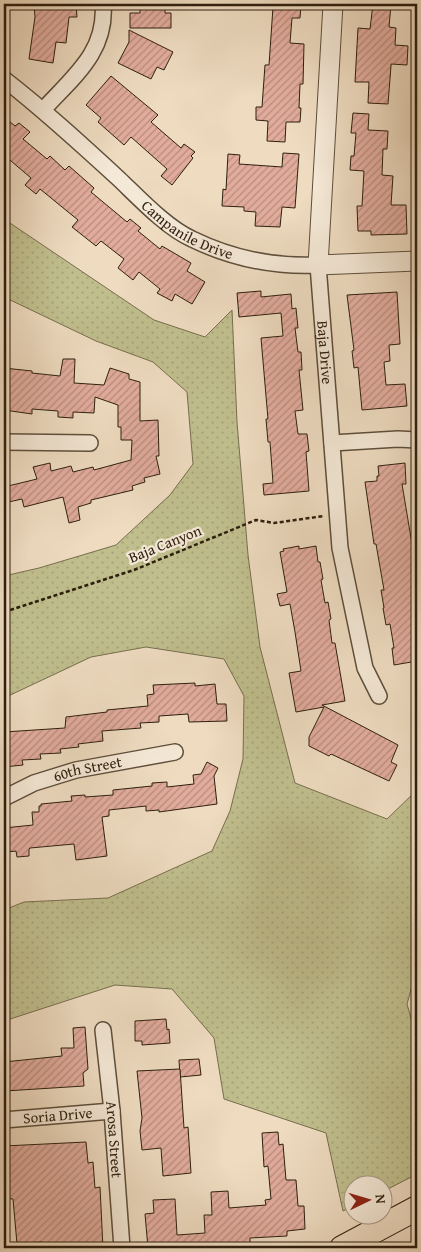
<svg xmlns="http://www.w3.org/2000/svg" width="421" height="1252" font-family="'Gentium Book Plus',serif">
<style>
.grass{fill:url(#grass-dots);stroke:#776e4e}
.building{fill:url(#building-hatch);stroke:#2e1f0e}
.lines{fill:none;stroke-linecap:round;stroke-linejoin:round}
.minor-casing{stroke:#5e4e3a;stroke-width:18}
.tertiary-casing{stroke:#5e4e3a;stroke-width:21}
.primary-casing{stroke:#2e1f0e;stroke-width:26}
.path{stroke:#2e1f0e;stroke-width:2.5;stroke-dasharray:4 2.5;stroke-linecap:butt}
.minor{stroke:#f4e8d6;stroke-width:15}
.tertiary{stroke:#f4e8d6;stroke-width:19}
.primary{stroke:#eedbc0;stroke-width:24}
.labels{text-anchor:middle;stroke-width:4.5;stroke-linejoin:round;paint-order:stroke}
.street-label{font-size:15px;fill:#2e1f0e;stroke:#f4e8d6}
</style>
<defs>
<pattern id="grass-dots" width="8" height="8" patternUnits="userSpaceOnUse" patternTransform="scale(1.25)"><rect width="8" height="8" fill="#c0be8d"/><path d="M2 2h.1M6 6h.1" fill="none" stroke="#a5a378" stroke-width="1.8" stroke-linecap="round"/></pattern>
<pattern id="building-hatch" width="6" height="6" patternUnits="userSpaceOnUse" patternTransform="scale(1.25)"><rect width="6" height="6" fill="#e2ac9d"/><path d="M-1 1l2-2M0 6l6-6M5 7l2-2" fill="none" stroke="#b88b7e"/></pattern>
</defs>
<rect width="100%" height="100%" fill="#eedbc0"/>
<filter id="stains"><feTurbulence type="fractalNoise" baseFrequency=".004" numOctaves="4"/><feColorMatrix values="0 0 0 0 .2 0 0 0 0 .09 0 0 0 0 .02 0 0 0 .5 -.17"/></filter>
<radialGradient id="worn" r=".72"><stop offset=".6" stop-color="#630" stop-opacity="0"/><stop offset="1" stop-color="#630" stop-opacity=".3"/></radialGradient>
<polygon class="grass" points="4,219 154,320 205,337 232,310 237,422 248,555 260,647 295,783 387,819 417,790 417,968 407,1004 417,1039 417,1174 384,1191 384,1184 354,1184 353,1206 343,1211 326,1133 224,1099 214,1038 172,989 115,985 4,1021 4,910 24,902 108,898 212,851 230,811 243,759 244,696 224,659 146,647 91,657 4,698 4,576 39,568 116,545 170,495 193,464 187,392 153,362 96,341 4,297"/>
<g class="building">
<polygon points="34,4 76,4 77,17 69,17 66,43 56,42 53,63 29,59 35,17"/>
<polygon points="140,4 165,4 165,13 171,13 171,28 130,28 130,13 140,13"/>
<polygon points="275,4 301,5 300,18 292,18 290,43 304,44 303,84 300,84 299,108 301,108 300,122 286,122 285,142 267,141 268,121 256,120 256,107 262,107 265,65 269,65 273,7 275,7"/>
<polygon points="373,4 391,4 389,27 396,28 395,45 408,46 407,65 391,64 391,66 388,104 368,103 369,82 355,82 358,28 370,29"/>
<polygon points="129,30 173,52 164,70 157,67 151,79 118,63 129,42"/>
<polygon points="111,76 158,115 151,122 181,148 184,144 195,152 191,156 193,158 172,185 161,176 167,169 131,137 124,145 98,122 101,118 86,105"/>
<polygon points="353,113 369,114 368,130 388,131 387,149 383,149 382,175 393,176 391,205 406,205 407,234 371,235 371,231 358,231 357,206 362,206 364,171 350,170 351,156 354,156 356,133 351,133"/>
<polygon points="4,117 15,126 19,123 30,132 23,139 47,159 50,156 65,170 69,166 94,188 91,192 127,222 130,219 141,228 138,231 160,249 162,246 191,263 187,271 205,282 192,304 175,294 172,301 157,293 160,289 139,272 133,280 118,268 124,259 101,241 96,246 72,227 78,220 40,189 36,194 25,185 31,178 4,155"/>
<polygon points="283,153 299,154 295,208 282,207 280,227 255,226 256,212 244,211 244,207 222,206 223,189 226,190 228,154 240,155 239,164 282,167"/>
<polygon points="261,291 261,297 291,294 292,309 296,308 298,328 295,328 298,352 301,352 302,370 299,370 303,410 295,411 298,434 307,434 309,451 306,452 309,491 264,495 263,484 273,483 270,442 268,442 266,419 268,419 261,338 283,336 281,313 239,317 237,293"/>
<polygon points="397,292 400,344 389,345 390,361 384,362 386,385 405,384 407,406 362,410 358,367 354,368 352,351 354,350 347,295"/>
<polygon points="63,359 75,359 74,383 104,385 110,368 129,374 129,379 140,382 140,421 158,420 159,456 156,456 160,474 144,478 145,482 132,486 133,490 91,500 91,503 78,507 80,520 69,523 63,497 24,507 22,499 4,503 4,487 37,479 33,467 50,463 51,471 71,466 73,472 93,467 94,470 131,460 132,440 121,440 121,427 118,427 118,405 95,397 94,413 73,412 73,418 58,417 58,411 32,409 32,414 4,410 4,368 32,371 32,373 60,376"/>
<polygon points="405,463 406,484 402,484 412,544 414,544 417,562 413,563 417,587 417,661 394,665 392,648 394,648 390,624 386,625 383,608 384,608 381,590 384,590 376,544 374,544 365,482 377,481 377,476 379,476 378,466"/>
<polygon points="299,546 299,549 316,546 318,562 320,562 323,579 321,580 325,603 328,602 331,619 329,620 332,643 335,643 345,701 322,705 398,745 391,762 397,765 389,781 331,754 329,756 309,746 309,737 324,707 296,712 289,673 301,671 295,632 290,604 280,606 277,594 287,592 280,552 284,551 283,549"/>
<polygon points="195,683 195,686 215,684 217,704 226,704 227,721 189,722 188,714 159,716 159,722 140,723 141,728 102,731 103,741 78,744 79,747 60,749 61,753 40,754 41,759 22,760 23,765 4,767 4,732 65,728 66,717 107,712 107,710 148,706 147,695 154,694 153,685"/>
<polygon points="207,762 218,768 214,776 217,804 159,812 159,810 146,811 146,806 109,810 109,816 102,817 107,856 76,860 74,844 30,848 29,849 29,856 17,857 16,851 7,852 6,848 4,849 4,828 33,825 32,812 39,812 39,806 41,806 41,804 72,801 71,796 85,795 85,797 113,795 113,790 152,786 152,783 167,782 167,787 194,784 193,775 201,774"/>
<polygon points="166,1019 167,1030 169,1029 170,1043 142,1045 142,1041 135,1041 135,1021"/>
<polygon points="85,1027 88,1069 83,1073 84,1086 5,1091 4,1062 62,1056 61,1048 74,1048 73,1028"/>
<polygon points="199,1059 201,1075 180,1077 179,1060"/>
<polygon points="180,1069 184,1128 188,1127 191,1173 163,1176 161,1148 142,1150 140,1131 142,1118 137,1071"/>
<polygon points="278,1132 279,1145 283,1144 286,1180 296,1180 298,1206 304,1206 305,1229 287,1231 287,1236 250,1238 250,1245 233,1246 233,1248 212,1248 212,1245 189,1247 189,1248 148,1248 145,1214 154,1213 153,1200 175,1199 177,1235 205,1233 204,1215 212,1215 211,1192 228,1191 229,1208 266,1205 265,1200 271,1199 268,1166 264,1167 262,1133"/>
<polygon points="86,1142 88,1163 93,1162 95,1188 100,1187 103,1248 43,1248 42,1242 17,1244 13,1199 4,1198 4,1146"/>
</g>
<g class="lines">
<defs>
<g id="minor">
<path id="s1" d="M4 79C44 110 81 144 119 179 139 198 167 228 192 239 231 258 275 267 318 265L340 548 365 668 379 696"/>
<path d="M43 110C73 77 107 52 103 4"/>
<polyline points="4,442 90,443"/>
<polyline points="332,443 398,439 417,440"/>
<path id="s2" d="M4 798 34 783 76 770 175 752"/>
<path id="s3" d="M103 1030 112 1111 122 1248"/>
<path id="s4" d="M4 1120 112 1111"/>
</g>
<polyline id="tertiary" points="333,4 318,265 417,261"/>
<polyline id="primary" points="342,1248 417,1208"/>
</defs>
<use href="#minor" class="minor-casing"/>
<use href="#tertiary" class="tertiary-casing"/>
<use href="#primary" class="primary-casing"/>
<polyline class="path" points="4,612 134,570 256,520 274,523 324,516"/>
<use href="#minor" class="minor"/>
<use href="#tertiary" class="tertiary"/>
<use href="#primary" class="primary"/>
</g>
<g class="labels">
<g class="street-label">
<text dy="5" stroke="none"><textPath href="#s1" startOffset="239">Campanile Drive</textPath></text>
<text dy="5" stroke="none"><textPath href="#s1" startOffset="465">Baja Drive</textPath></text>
<text transform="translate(165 544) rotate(-22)" y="5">Baja Canyon</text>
<text dy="5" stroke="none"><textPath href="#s2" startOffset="89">60th Street</textPath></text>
<text dy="5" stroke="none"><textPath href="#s4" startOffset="54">Soria Drive</textPath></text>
<text dy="5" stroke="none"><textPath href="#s3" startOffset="110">Arosa Street</textPath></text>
</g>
</g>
<rect width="421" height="1252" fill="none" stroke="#eedbc0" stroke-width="20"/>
<rect x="5" y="5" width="411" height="1242" fill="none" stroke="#2e1f0e" stroke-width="2.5"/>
<rect x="10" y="10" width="401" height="1232" fill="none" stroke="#2e1f0e"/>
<g transform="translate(368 1200) rotate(85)"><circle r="24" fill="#f4e8d6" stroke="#a59886"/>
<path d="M0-4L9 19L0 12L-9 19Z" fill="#8f2418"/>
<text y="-8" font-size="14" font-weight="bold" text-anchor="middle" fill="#2e1f0e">N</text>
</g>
<rect width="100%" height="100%" filter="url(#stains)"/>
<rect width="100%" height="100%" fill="url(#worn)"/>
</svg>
